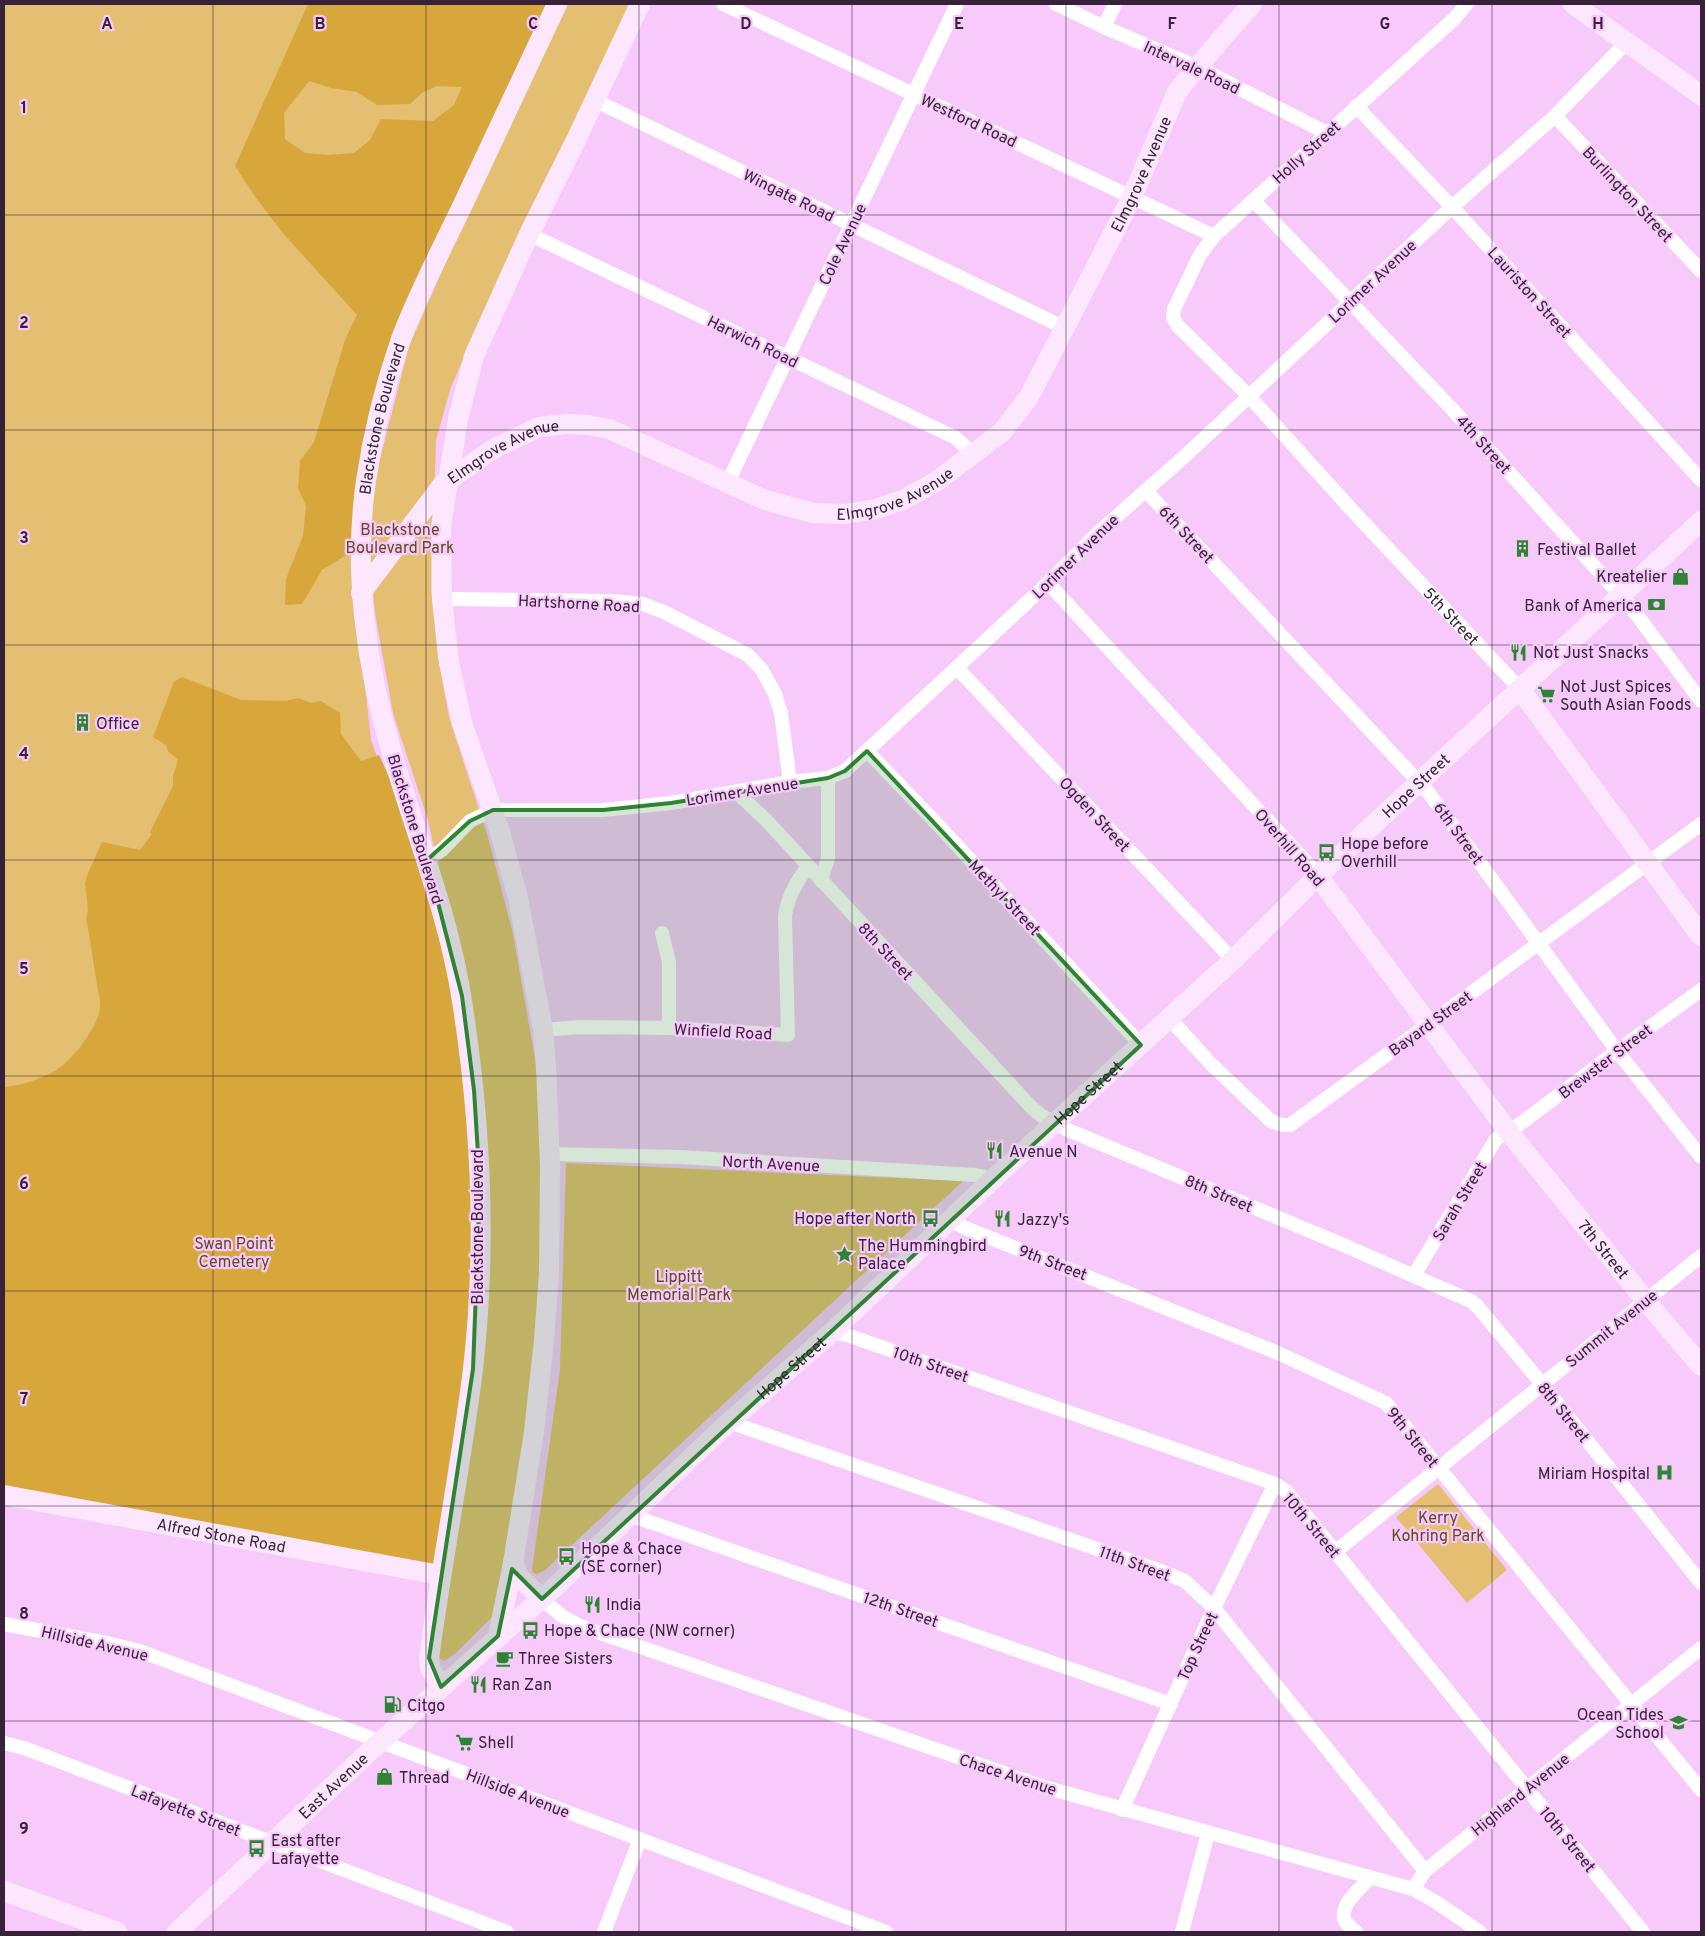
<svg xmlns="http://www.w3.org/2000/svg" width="1705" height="1936" font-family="Overpass,sans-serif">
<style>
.green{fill:#e4be71}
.forest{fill:#d7a73c;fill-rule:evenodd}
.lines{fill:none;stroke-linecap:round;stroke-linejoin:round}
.street{stroke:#fff;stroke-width:14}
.secondary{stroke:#fde7ff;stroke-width:20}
.marked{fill:#2e8432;fill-opacity:0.2;stroke:#2e8432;stroke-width:4;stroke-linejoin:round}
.grid{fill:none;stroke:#372239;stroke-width:1;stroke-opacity:0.55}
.labels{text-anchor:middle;stroke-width:4.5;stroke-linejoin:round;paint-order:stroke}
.street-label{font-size:16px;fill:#372239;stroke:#f8cafc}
.park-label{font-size:16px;fill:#5e4a1f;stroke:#f8cafc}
.poi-label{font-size:16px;fill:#372239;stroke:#f8cafc;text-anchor:start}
.grid-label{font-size:16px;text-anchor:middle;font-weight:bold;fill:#372239;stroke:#f8cafc;stroke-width:4.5;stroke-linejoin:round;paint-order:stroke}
</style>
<rect width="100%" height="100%" fill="#f8cafc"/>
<g class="green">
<polygon points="4,4 543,4 382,349 359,629 371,740 425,891 4,1482"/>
<polygon points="568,4 634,4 497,282 451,387 436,440 431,589 438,658 449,717 488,837 513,934 535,1059 542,1126 541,1277 529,1423 498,1611 456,1653 444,1661 434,1655 465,988 428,820 393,713 375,613 368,542 372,490 409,346 454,244"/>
<polygon points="566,1163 963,1181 544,1571 537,1574 533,1573 532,1569 560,1370"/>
<polygon points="1438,1484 1507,1570 1467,1603 1396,1517"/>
</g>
<g class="forest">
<path d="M308 4H554L401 339 361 546 322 570 302 604 285 605 286 579 303 536 306 506 298 488 300 461 314 442 345 340 357 315 282 232 256 198 235 166ZM309 81 331 88 357 92 377 105 410 104 422 93 437 86 462 87 454 105 433 121 381 119 370 140 354 153 329 155 305 153 285 139 284 113Z"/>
<path d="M182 677 241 700 286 701 298 698 312 703 321 701 340 713 341 734 361 761 379 755 398 796 452 948 480 1233 441 1571 4 1491V1087C20 1086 40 1079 55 1071 71 1062 98 1027 100 1008 101 1001 98 992 97 985 94 966 91 947 88 928L86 920 88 910 85 883 88 873 102 842 140 850 152 834 150 832 173 786V776L178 760 168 751 166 745 153 737 174 682Z"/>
</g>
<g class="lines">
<g class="street">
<polyline points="723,4 1214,236"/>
<polyline points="1056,4 1104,27 1197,67 1327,133"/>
<path id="s1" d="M1467 4 1454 19 1214 236 1200 255 1174 309 1173 318 1178 326 1248 395 1350 508 1520 689"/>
<polyline points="1104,27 1115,4"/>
<polyline points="594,100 1065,328"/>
<polyline points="1356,106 1452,207 1701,480"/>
<polyline points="1555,116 1701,271"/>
<polyline points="1253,200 1452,409 1631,607 1701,701"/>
<polyline points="529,234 956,438 973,454"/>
<polyline points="727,484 957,4"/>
<polyline points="1146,491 1429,793 1617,1051 1701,1157"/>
<polyline points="1048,583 1310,866 1318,876"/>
<polyline points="442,599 614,601 643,604 664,612 748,655 762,670 775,694 781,713 790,782"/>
<polyline points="957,668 1233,960"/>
<polyline points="867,751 940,827 1141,1045"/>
<polyline points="736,792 766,820 1031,1107 1042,1116 1068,1130 1334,1241 1471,1301 1477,1306 1542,1384 1701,1583"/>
<polyline points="427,860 442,850 470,821 493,810 603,810 671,803 790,782 828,778 845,771 1048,583 1099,532 1186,455 1452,207 1555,116 1627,42"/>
<polyline points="821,881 828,858 828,778"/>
<polyline points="662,933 669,962 669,1028"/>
<polyline points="1169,1018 1212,1065 1271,1121 1282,1125 1290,1125 1429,1024 1701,824"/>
<path d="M543 1030 579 1027 669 1028 788 1035 785 916C788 896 796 883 808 866"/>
<polyline points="549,1154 680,1157 975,1175 993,1179"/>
<polyline points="951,1220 963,1227 1278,1353 1386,1403 1701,1790"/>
<polyline points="1414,1275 1496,1139 1508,1131 1516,1127 1617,1051 1701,990"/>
<polyline points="832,1332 847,1335 1275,1484 1286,1491 1643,1932"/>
<polyline points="729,1422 1161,1571 1185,1581 1214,1608 1425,1871"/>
<polyline points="630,1515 1171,1704"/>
<polyline points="1335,1552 1701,1256"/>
<polyline points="542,1599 562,1616 580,1626 1044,1787 1413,1889 1436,1902 1480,1932"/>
<polyline points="4,1624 107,1643 140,1651 886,1932"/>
<polyline points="4,1743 24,1748 507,1932"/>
<polyline points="1122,1810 1214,1608 1275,1484"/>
<polyline points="1413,1889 1425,1871 1701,1648"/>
<polyline points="604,1932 640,1839"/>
<polyline points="1182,1932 1208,1833"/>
<path d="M1356 1932C1353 1929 1347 1925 1345 1921 1338 1905 1361 1888 1370 1878"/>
</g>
<g class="secondary">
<polyline points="1573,4 1701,95"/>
<path id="s2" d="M361 593 443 484 495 448 539 427 567 424 588 425 609 429 765 500 813 513 845 514 876 509 905 499 937 481 1002 432 1029 397 1132 197 1177 92 1197 67 1252 4"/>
<polyline points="1520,689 1701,936"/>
<path id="s3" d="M1318 876 1508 1131 1646 1301 1701 1366"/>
<path id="s4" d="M4 1495 440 1575"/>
<polyline points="513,1563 519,1577 542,1599"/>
<polyline points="498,1636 513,1563 534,1432 544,1340 549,1273 550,1166 546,1066 543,1030 518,898 500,832 462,723 449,662 442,599 441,526 458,419 474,356 529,234 575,142 640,4"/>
<path id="s5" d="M441 1687 430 1668 429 1658C442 1562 461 1466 473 1369 487 1247 481 1122 462 1001 449 915 416 835 392 753 366 667 353 570 366 481 373 433 385 385 401 339 419 291 444 245 466 198 496 133 527 69 557 4"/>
<polyline points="4,1891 117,1932"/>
<path id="s6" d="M177 1932 371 1750 557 1585 729 1422 832 1332 993 1179 1233 960 1318 876 1701 521"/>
</g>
</g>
<path class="marked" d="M867 751 1141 1045 542 1599 512 1569 498 1636 441 1687 429 1658 473 1369 480 1186 474 1090 462 996 427 860 470 821 493 810H603L671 803 828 778 845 771Z"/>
<path class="grid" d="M213 4V1932M426 4V1932M639 4V1932M852 4V1932M1066 4V1932M1279 4V1932M1492 4V1932M4 215H1701M4 430H1701M4 645H1701M4 860H1701M4 1076H1701M4 1291H1701M4 1506H1701M4 1721H1701"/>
<defs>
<symbol id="building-bare" viewBox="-9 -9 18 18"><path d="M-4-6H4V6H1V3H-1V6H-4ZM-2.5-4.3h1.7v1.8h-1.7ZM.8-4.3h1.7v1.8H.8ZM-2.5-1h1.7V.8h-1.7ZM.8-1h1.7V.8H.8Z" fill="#2e8432" stroke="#f8cafc" stroke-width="2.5" paint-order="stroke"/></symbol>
<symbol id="shop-bare" viewBox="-9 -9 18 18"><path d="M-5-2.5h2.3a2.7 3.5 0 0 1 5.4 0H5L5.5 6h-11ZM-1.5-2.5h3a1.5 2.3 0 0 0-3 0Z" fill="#2e8432" stroke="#f8cafc" stroke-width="2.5" paint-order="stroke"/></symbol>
<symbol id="bank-bare" viewBox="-9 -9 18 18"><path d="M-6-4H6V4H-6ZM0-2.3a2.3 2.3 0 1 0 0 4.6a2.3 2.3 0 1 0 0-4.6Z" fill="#2e8432" stroke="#f8cafc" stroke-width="2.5" paint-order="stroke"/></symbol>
<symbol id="restaurant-bare" viewBox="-9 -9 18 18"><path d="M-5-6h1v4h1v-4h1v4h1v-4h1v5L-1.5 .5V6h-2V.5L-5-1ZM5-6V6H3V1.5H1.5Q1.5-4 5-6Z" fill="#2e8432" stroke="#f8cafc" stroke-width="2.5" paint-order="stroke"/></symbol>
<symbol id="supermarket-bare" viewBox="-9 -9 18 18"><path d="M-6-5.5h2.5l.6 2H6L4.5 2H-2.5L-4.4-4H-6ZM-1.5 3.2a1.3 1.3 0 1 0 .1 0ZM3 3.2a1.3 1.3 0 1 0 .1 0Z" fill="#2e8432" stroke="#f8cafc" stroke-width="2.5" paint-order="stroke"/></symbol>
<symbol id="bus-bare" viewBox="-9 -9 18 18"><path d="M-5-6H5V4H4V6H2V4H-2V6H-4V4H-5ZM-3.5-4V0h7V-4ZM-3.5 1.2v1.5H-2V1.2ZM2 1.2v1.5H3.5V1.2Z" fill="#2e8432" stroke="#f8cafc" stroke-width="2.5" paint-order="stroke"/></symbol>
<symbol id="sight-bare" viewBox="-9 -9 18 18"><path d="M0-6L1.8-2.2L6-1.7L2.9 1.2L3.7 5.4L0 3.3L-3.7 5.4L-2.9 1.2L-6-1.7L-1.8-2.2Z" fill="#2e8432" stroke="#f8cafc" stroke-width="2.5" paint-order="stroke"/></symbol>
<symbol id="hospital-bare" viewBox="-9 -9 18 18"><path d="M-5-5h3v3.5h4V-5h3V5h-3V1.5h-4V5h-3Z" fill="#2e8432" stroke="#f8cafc" stroke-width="2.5" paint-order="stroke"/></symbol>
<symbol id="cafe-bare" viewBox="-9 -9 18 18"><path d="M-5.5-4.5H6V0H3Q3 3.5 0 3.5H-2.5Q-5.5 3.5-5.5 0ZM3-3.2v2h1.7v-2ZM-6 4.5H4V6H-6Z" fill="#2e8432" stroke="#f8cafc" stroke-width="2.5" paint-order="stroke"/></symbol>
<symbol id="fuel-bare" viewBox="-9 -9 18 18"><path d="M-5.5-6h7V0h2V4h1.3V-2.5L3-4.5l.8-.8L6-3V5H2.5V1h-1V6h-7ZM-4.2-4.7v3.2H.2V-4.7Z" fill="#2e8432" stroke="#f8cafc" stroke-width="2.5" paint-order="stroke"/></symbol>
<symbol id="school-bare" viewBox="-9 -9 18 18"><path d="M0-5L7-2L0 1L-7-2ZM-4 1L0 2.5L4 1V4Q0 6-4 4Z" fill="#2e8432" stroke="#f8cafc" stroke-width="2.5" paint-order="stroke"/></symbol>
</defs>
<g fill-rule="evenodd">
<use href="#building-bare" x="1510" y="536" width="25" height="25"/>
<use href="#shop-bare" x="1668" y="564" width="25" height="25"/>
<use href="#bank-bare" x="1644" y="592" width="25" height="25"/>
<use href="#restaurant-bare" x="1506" y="640" width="25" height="25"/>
<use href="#supermarket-bare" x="1534" y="682" width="25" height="25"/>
<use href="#building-bare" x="70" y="710" width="25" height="25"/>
<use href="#bus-bare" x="1314" y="840" width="25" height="25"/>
<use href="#restaurant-bare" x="982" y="1138" width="25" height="25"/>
<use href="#bus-bare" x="918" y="1206" width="25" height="25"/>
<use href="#restaurant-bare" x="990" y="1206" width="25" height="25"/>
<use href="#sight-bare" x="832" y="1242" width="25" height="25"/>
<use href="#hospital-bare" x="1652" y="1460" width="25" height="25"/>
<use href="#bus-bare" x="554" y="1544" width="25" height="25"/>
<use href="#restaurant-bare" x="580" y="1592" width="25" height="25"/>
<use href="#bus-bare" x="518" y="1618" width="25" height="25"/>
<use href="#cafe-bare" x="492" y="1646" width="25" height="25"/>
<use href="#restaurant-bare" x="466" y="1672" width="25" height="25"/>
<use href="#fuel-bare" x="380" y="1692" width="25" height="25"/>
<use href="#school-bare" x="1666" y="1710" width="25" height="25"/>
<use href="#supermarket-bare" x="452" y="1730" width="25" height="25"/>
<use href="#shop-bare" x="372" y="1764" width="25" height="25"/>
<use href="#bus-bare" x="244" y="1836" width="25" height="25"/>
</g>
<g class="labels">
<g class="street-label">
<text transform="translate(1192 67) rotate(25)" y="6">Intervale Road</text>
<text transform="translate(969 120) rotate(25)" y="6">Westford Road</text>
<text transform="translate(1306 152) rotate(-42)" y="6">Holly Street</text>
<text dy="6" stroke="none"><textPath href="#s2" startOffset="1046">Elmgrove Avenue</textPath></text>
<text transform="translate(1628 194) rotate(47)" y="6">Burlington Street</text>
<text transform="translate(789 195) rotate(26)" y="6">Wingate Road</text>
<text transform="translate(842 244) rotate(-64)" y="6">Cole Avenue</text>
<text transform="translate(1372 281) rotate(-43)" y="6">Lorimer Avenue</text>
<text transform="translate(1530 292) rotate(48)" y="6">Lauriston Street</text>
<text transform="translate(753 341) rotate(26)" y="6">Harwich Road</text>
<text dy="6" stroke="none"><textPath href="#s5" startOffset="1291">Blackstone Boulevard</textPath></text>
<text transform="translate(1484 444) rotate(48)" y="6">4th Street</text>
<text dy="6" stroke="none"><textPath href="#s2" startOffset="206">Elmgrove Avenue</textPath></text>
<text dy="6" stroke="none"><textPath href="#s2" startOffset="626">Elmgrove Avenue</textPath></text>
<text transform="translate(1187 534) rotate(47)" y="6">6th Street</text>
<text transform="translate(1075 556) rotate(-44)" y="6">Lorimer Avenue</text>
<text transform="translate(579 603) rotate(3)" y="6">Hartshorne Road</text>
<text dy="6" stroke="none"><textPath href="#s1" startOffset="844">5th Street</textPath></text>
<text dy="6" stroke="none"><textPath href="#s6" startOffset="1688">Hope Street</textPath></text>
<text transform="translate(742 791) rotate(-9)" y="6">Lorimer Avenue</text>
<text transform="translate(1095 814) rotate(47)" y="6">Ogden Street</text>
<text transform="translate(416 829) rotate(73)" y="6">Blackstone Boulevard</text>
<text transform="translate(1459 833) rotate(54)" y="6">6th Street</text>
<text transform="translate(1290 847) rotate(49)" y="6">Overhill Road</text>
<text transform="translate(1005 897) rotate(47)" y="6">Methyl Street</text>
<text transform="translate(886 951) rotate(47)" y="6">8th Street</text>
<text transform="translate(1430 1023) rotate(-36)" y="6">Bayard Street</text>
<text transform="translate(723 1031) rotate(3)" y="6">Winfield Road</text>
<text transform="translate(1605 1061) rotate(-37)" y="6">Brewster Street</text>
<text dy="6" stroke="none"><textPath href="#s6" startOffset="1239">Hope Street</textPath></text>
<text transform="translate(771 1163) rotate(3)" y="6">North Avenue</text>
<text transform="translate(1219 1193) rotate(23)" y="6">8th Street</text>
<text transform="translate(1459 1201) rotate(-59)" y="6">Sarah Street</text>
<text transform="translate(477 1227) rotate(-90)" y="6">Blackstone Boulevard</text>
<text dy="6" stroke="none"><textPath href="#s3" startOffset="470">7th Street</textPath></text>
<text transform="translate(1053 1262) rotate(21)" y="6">9th Street</text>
<text transform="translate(1611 1328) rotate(-39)" y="6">Summit Avenue</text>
<text transform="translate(931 1364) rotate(19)" y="6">10th Street</text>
<text dy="6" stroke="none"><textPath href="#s6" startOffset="834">Hope Street</textPath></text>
<text transform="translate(1564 1412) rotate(51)" y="6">8th Street</text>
<text transform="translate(1413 1437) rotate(51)" y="6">9th Street</text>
<text transform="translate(1312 1525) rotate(50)" y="6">10th Street</text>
<text dy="6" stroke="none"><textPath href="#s4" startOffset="221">Alfred Stone Road</textPath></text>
<text transform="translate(1135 1563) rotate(20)" y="6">11th Street</text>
<text transform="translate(901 1609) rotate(19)" y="6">12th Street</text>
<text transform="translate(95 1643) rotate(13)" y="6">Hillside Avenue</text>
<text transform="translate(1197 1646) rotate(-65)" y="6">Top Street</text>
<text transform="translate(1008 1774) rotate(18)" y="6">Chace Avenue</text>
<text dy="6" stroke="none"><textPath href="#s6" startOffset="214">East Avenue</textPath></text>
<text transform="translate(518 1793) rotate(21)" y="6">Hillside Avenue</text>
<text transform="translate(1520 1794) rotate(-39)" y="6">Highland Avenue</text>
<text transform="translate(186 1810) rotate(21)" y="6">Lafayette Street</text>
<text transform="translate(1568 1839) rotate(51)" y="6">10th Street</text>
</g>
<g class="park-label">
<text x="400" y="535">Blackstone<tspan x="400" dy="18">Boulevard Park</tspan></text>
<text x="234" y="1249">Swan Point<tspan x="234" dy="18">Cemetery</tspan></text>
<text x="679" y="1282">Lippitt<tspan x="679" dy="18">Memorial Park</tspan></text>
<text x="1438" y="1523">Kerry<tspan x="1438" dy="18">Kohring Park</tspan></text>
</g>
<g class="poi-label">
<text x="1537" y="555">Festival Ballet</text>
<text x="1667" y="582" text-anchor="end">Kreatelier</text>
<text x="1642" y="611" text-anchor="end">Bank of America</text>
<text x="1533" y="658">Not Just Snacks</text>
<text x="1560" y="692">Not Just Spices<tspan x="1560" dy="18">South Asian Foods</tspan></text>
<text x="96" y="729">Office</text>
<text x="1341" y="849">Hope before<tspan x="1341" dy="18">Overhill</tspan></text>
<text x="1009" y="1157">Avenue N</text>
<text x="916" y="1224" text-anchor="end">Hope after North</text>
<text x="1017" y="1225">Jazzy's</text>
<text x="858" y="1251">The Hummingbird<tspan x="858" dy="18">Palace</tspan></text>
<text x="1650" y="1479" text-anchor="end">Miriam Hospital</text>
<text x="581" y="1554">Hope &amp; Chace<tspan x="581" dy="18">(SE corner)</tspan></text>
<text x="606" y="1610">India</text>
<text x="544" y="1636">Hope &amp; Chace (NW corner)</text>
<text x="518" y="1664">Three Sisters</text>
<text x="492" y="1690">Ran Zan</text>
<text x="407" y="1711">Citgo</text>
<text x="1664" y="1720" text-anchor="end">Ocean Tides<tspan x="1664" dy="18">School</tspan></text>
<text x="478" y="1748">Shell</text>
<text x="399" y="1783">Thread</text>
<text x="271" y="1846">East after<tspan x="271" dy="18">Lafayette</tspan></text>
</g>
</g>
<g class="grid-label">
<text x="107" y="29">A</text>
<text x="320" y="29">B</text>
<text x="533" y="29">C</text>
<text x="746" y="29">D</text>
<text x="959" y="29">E</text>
<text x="1172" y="29">F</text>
<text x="1385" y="29">G</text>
<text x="1598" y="29">H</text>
<text x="24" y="113">1</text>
<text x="24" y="328">2</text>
<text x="24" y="543">3</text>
<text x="24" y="759">4</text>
<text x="24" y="974">5</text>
<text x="24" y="1189">6</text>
<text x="24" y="1404">7</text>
<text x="24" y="1619">8</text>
<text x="24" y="1834">9</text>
</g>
<rect width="1705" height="1936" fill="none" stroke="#372239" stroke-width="10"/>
</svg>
